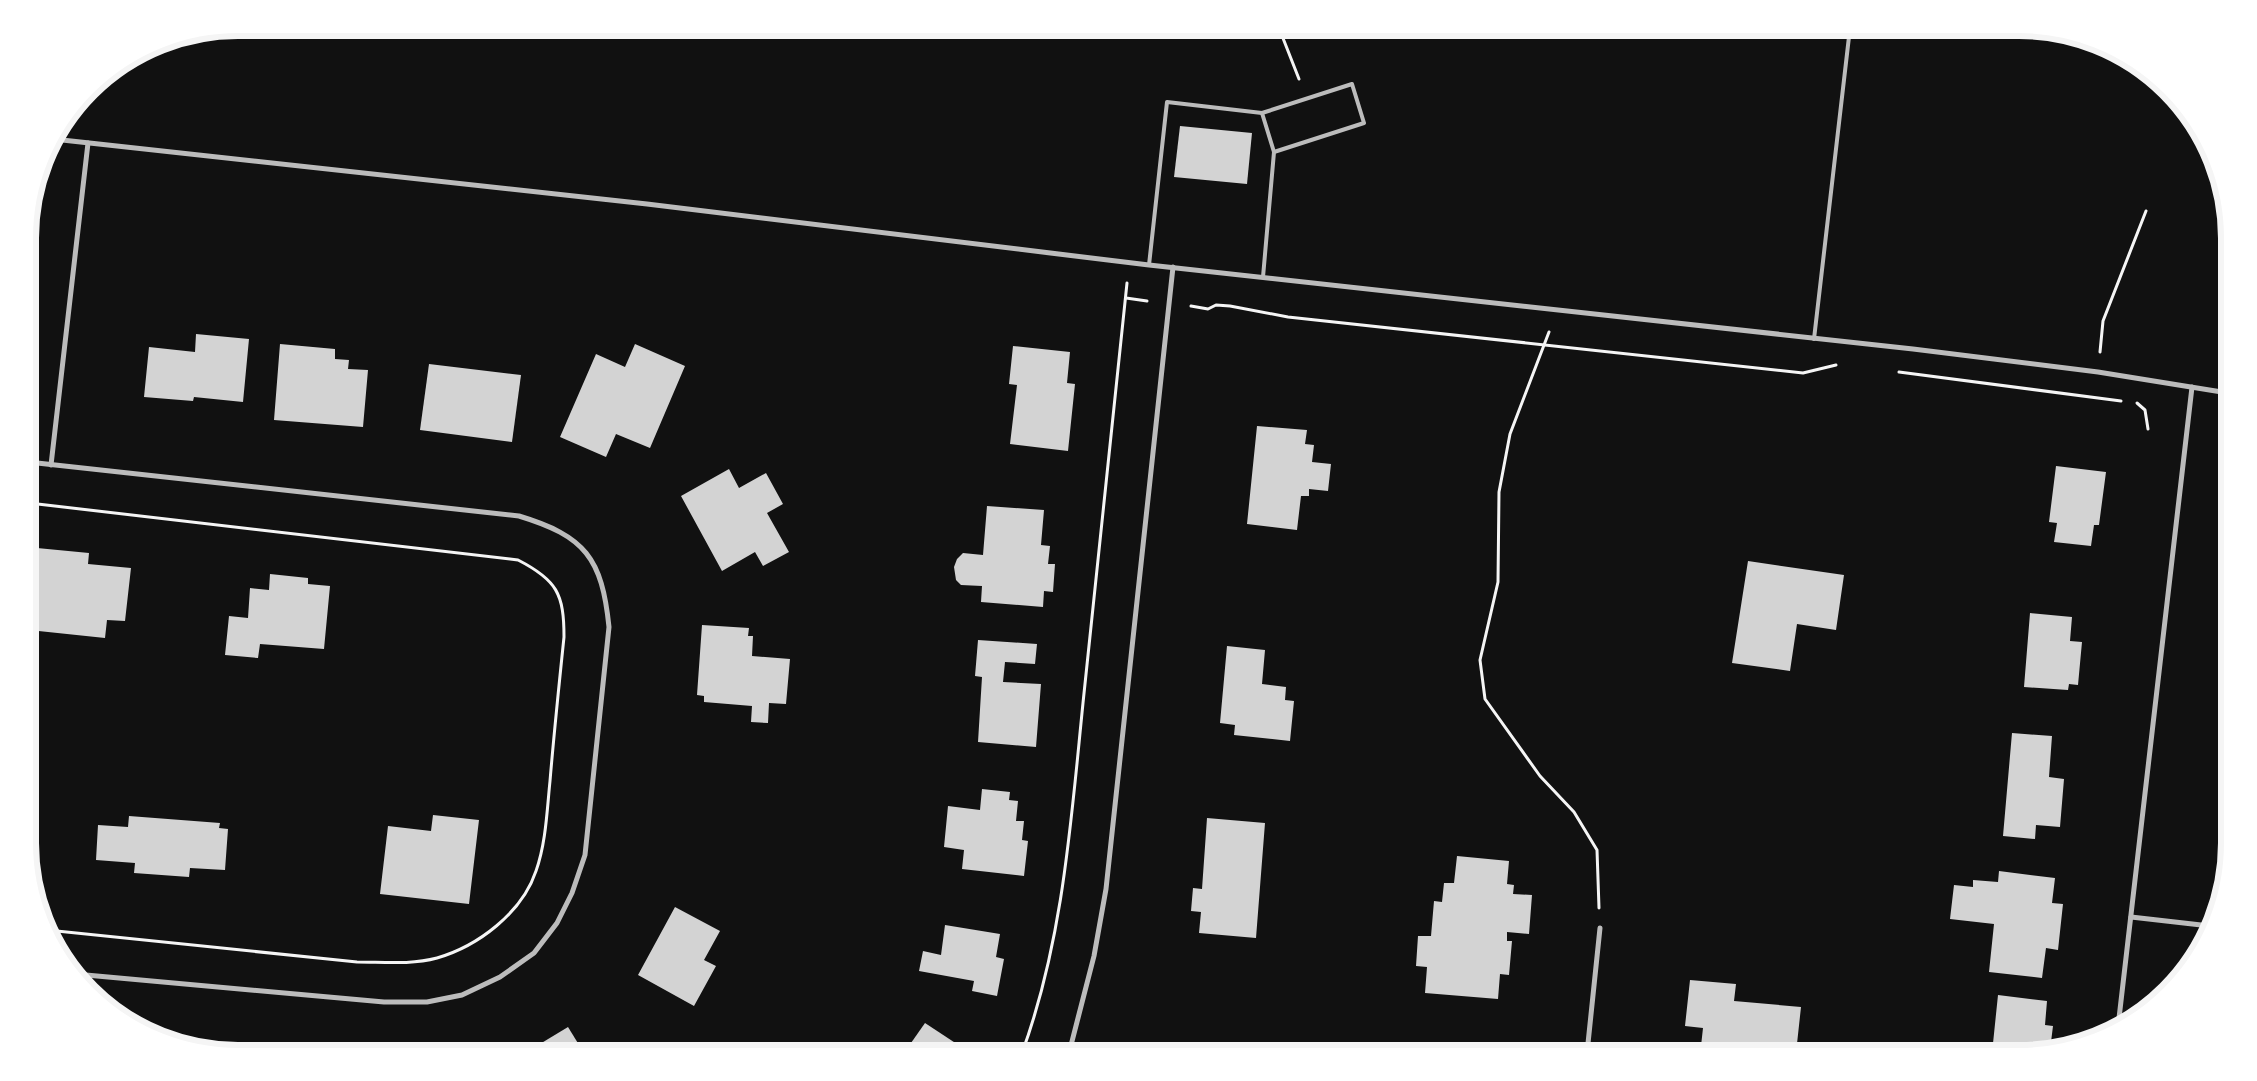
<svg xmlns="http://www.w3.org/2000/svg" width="2257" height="1081" font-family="'Archivo Narrow',sans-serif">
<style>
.building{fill:#d3d3d3}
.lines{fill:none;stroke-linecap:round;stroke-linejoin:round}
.path{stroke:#f5f5f5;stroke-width:3}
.service{stroke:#bcbcbc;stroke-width:4}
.minor{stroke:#bcbcbc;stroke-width:5}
.rim{fill:none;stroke:#f5f5f5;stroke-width:6}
</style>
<rect width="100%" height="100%" fill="#111"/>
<g class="building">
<polygon points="1180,126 1252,133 1247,184 1174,177"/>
<polygon points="196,334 249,339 243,402 194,397 193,401 144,397 149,347 195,352"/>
<polygon points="280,344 335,349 335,359 349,360 348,369 368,370 363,427 274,420"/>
<polygon points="635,344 685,366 650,448 616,434 606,457 560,437 596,354 625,367"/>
<polygon points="1013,346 1070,352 1067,383 1075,384 1068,451 1010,444 1017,385 1009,384"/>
<polygon points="429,364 521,375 512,442 420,430"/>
<polygon points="1257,426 1307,430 1305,444 1314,445 1312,462 1331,464 1328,491 1309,489 1309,496 1301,496 1297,530 1247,524"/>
<polygon points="2056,466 2106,472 2099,525 2094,525 2091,546 2054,542 2057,523 2049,522"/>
<polygon points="729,469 739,488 766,473 783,504 767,513 789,552 763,566 755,552 722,571 681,496"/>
<polygon points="987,506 1044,510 1041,545 1050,546 1048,564 1055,564 1053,592 1044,591 1043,607 981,602 982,586 961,585 956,580 954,567 957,559 963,553 983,555"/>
<polygon points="37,548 89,553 88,564 131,568 125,621 107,620 105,638 29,630"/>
<polygon points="1748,561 1844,575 1836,630 1797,624 1790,671 1732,663"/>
<polygon points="270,574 308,578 308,584 330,586 324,649 260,644 258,658 225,655 229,616 248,618 250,588 269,590"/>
<polygon points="2030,613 2072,617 2070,641 2082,642 2078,685 2069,684 2068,690 2024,687"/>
<polygon points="702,625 749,628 748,636 753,636 752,656 790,659 786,704 769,703 768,723 751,722 752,706 704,702 704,696 697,695"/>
<polygon points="978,640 1037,644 1035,664 1005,662 1003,682 1041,684 1036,747 978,742 982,677 975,676"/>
<polygon points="1227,646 1265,650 1262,684 1286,687 1285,700 1294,701 1290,741 1234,735 1235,725 1220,723"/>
<polygon points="2012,733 2052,736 2049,777 2064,779 2060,827 2036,825 2035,839 2003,836"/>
<polygon points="982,789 1010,792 1009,800 1018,801 1016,821 1024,821 1022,840 1028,841 1024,876 962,869 964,850 944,847 948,806 980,810"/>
<polygon points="433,815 479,820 469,904 380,894 388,826 431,831"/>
<polygon points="129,816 220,823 219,828 228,829 225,870 190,868 189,877 134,873 135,863 96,860 98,825 128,827"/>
<polygon points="1207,818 1265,823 1256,938 1199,933 1201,912 1191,911 1193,888 1202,889"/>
<polygon points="1457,856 1509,861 1507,884 1514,885 1513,894 1532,895 1529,934 1507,932 1507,941 1512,941 1509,975 1500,974 1498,999 1425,993 1427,967 1416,966 1418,936 1431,936 1434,901 1442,902 1444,883 1454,883"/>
<polygon points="1999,871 2055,878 2052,903 2063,904 2058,950 2046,948 2042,978 1989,972 1994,924 1950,919 1954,885 1973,887 1973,880 1998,882"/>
<polygon points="675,907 720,931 704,960 716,966 694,1006 638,975"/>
<polygon points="945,925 1000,934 996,957 1004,959 997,996 972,991 974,981 919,971 923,951 941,955"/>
<polygon points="1690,980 1736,984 1734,1001 1801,1007 1796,1053 1692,1053 1692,1045 1701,1046 1703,1028 1685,1026"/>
<polygon points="1998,995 2047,1001 2045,1025 2053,1026 2050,1050 2033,1053 1992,1053"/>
<polygon points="925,1023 966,1050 964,1053 904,1053"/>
<polygon points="568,1027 584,1053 525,1053"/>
</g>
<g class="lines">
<g class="path">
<polyline points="1279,28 1299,79"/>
<polyline points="1126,298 1147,301"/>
<polyline points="1191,306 1208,309 1216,305 1230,306 1288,317 1803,373 1836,365"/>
<polyline points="1549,332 1510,434 1499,492 1498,582 1480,660 1485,699 1540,776 1574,812 1597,850 1599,908"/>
<polyline points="2100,352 2103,321 2146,211"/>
<polyline points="1899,372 2121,401"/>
<polyline points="2137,403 2145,410 2148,429"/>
<path d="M29 503 518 560C557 580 564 594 564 637 559 685 554 733 550 781 547 810 546 843 536 871 522 913 478 946 437 958 411 965 383 962 357 962L47 930"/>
<path d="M1022 1053C1063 941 1071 821 1083 703 1098 563 1112 423 1127 283"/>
</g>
<g class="service">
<polyline points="1262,113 1274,152"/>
<polyline points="1149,265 1167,102 1262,113 1352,84 1364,123 1274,152 1263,277"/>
<polyline points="1814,339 1850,28"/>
</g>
<g class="minor">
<polyline points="53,139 647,204 1149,265 1913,349 2098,372 2228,393"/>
<path d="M28 462 519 516C585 536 602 558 609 627L585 855 572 893 557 923 534 953 500 977 462 995 427 1002H384L75 974"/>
<polyline points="51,465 88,143"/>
<polyline points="2131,917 2210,926"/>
<polyline points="2118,1027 2192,387"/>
<polyline points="1069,1053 1094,956 1106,889 1173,267"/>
<polyline points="1587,1053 1600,928"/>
</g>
</g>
<path d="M0 0H2257V1081H0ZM238 36H2019A202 202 0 0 1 2221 238V843A202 202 0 0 1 2019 1045H238A202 202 0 0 1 36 843V238A202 202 0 0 1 238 36Z" fill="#fff" fill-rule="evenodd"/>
<path class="rim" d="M238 36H2019A202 202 0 0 1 2221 238V843A202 202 0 0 1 2019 1045H238A202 202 0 0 1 36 843V238A202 202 0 0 1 238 36Z"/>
</svg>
